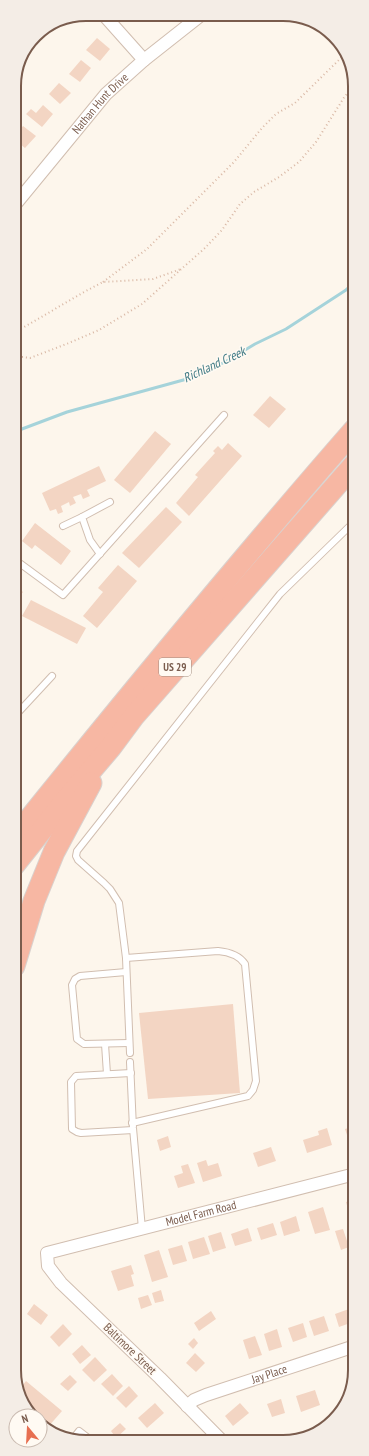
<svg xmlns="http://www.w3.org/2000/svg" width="369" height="1456" font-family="'PT Sans Narrow',sans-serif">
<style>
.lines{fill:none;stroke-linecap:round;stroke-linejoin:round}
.stream{stroke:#a5d3da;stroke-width:3}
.building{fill:#f3d5c3}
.lane-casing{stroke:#d1beb0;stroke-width:8}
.street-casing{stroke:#d1beb0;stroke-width:14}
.highway-casing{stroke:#dad1cd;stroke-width:23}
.path{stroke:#d9b8a5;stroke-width:2;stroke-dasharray:1 3;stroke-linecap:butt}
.lane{stroke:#fff;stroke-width:6}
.street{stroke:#fff;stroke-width:12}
.highway{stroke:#f7b7a3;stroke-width:21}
.labels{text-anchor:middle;stroke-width:3;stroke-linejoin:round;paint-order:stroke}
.shield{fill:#fffaf3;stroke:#a28b7f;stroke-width:1}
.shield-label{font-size:11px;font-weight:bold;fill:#7a5c4d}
.street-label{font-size:12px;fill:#7a5c4d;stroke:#fffaf3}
.water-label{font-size:13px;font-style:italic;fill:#437c86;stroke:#fffaf3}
.rim{fill:none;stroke:#7a5c4d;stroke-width:2}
</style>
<rect width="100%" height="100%" fill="#fdf6ec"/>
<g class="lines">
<polyline class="stream" points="14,432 67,412 187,379 225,362 255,344 286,329 346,290 354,283"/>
</g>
<g class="building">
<polygon points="97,38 110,49 100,61 86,50"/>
<polygon points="81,60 91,68 80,82 69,74"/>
<polygon points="59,83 71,93 60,104 49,94"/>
<polygon points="43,105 53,114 42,127 26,114 31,109 36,113"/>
<polygon points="23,126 36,136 25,148 14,139 14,137"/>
<polygon points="270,396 286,409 269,428 253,415"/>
<polygon points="155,431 171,444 130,493 114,480"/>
<polygon points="228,443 242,456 189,516 176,503 198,477 195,475 215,453 213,451 218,446 222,450"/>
<polygon points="99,466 106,481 87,490 90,496 83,499 81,494 73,497 76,503 70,506 69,502 61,506 63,512 58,514 56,509 50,511 42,493"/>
<polygon points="166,507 182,522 139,568 122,553"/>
<polygon points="35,523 71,551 61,565 35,545 32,549 22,541"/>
<polygon points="118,565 137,581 97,628 83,616 103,592 98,588"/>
<polygon points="14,585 23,592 14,603"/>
<polygon points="31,600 86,628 77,644 22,616"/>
<polygon points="14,640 20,645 14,651"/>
<polygon points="233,1004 240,1093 148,1099 139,1013"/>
<polygon points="355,1126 355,1142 350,1144 345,1129"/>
<polygon points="327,1128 332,1145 307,1153 303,1140 319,1135 318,1131"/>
<polygon points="168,1136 171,1147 160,1151 157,1140"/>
<polygon points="271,1147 276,1161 258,1167 253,1153"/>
<polygon points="206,1160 208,1166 218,1163 222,1176 203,1182 197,1163"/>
<polygon points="188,1164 195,1183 178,1188 174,1176 183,1173 181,1166"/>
<polygon points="355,1199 355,1215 350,1216 346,1202"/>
<polygon points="323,1207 330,1230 315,1234 308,1212"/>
<polygon points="296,1216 300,1231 284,1236 280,1222"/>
<polygon points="273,1223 277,1235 261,1240 257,1228"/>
<polygon points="248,1228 252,1241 235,1246 231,1234"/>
<polygon points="343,1229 349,1247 341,1250 335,1231"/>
<polygon points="221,1232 226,1248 213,1252 208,1236"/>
<polygon points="204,1237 210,1254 193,1259 188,1242"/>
<polygon points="182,1245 187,1261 173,1265 168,1249"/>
<polygon points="159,1250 168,1277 152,1282 144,1255"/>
<polygon points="131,1265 134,1274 131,1275 134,1286 118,1291 111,1271"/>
<polygon points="161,1290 164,1301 155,1303 152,1293"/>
<polygon points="148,1295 152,1305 141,1309 138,1298"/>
<polygon points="34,1304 48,1315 41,1325 27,1314"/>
<polygon points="349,1309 353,1322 339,1327 335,1314"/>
<polygon points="211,1311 216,1319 199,1331 194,1323"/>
<polygon points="324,1316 329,1331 314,1336 309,1321"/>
<polygon points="303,1323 307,1337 293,1342 288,1328"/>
<polygon points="63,1324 72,1334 59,1347 50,1337"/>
<polygon points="277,1329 282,1347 269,1351 264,1334"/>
<polygon points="255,1336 262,1355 249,1359 243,1340"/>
<polygon points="194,1338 198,1343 193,1349 188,1344"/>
<polygon points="82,1345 91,1355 80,1364 72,1354"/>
<polygon points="195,1353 205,1363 196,1372 186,1363"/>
<polygon points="95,1357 107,1370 94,1382 82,1370"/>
<polygon points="112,1374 123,1386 113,1396 101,1384"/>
<polygon points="70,1375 77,1382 68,1391 60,1384"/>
<polygon points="26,1381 62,1411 48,1427 40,1422 40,1416 31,1416 19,1390"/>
<polygon points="129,1386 138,1396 126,1408 116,1398"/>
<polygon points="315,1390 320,1405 301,1412 296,1396"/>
<polygon points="281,1399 285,1413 272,1417 267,1404"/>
<polygon points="155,1403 164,1413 147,1428 138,1418"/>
<polygon points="240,1403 249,1413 233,1426 225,1416"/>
<polygon points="120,1423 126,1429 116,1438 111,1431"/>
</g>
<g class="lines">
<defs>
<g id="lane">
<polyline points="347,479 355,487"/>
<polyline points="63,526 82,517"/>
<polyline points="100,554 90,540 82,517 110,502"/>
<polyline points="14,559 63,595 224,415"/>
<polyline points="14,717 52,676"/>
<path d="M126 958 218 951C229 952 239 955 245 964L256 1081 253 1090 248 1096 132 1123"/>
<polyline points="126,972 80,976 75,979 72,985 77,1039 84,1044 129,1043"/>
<polyline points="105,1044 107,1074"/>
<polyline points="130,1053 126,958 119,903 110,889 104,883 78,860 76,856 77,851 280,594 355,521"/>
<polyline points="130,1062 133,1128 142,1229"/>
<polyline points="131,1073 76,1076 71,1082 72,1129 77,1132 81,1133 133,1130"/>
<polyline points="72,1440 79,1431 92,1441"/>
<polyline points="207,1441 216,1435"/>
</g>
<g id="street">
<polyline points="103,14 144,60"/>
<path id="s1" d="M14 206 106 94 144 60 201 15"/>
<path id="s2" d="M187 1406 194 1400 206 1395 355 1346"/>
<path id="s3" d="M222 1441 160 1378 61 1283 48 1266 47 1253 355 1174"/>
</g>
<g id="highway">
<path d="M14 838C125 700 238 563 354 430"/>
<polyline points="14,865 65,801 111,747 134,716 354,465"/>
<polyline points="14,966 34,901 54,852 91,783"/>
</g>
</defs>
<use href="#lane" class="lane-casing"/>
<use href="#street" class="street-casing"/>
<use href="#highway" class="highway-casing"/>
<g class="path">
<polyline points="103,282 147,249 234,162 262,128 276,114 295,103 344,55"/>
<polyline points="14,333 84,292 103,282 153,279 181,269"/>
<polyline points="14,356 30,358 69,343 99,330 142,304 205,248 222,230 240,204 254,192 279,177 299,162 316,142 345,96 354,86"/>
</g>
<use href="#lane" class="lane"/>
<use href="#street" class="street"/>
<use href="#highway" class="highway"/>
</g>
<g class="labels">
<rect class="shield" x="159" y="658" width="32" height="18" rx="3"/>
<g class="shield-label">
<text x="175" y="671">US 29</text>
</g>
<g class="street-label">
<text dy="4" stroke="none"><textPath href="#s1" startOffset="134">Nathan Hunt Drive</textPath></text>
<text dy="4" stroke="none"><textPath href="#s3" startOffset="419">Model Farm Road</textPath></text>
<text transform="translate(130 1349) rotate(44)" y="4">Baltimore Street</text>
<text dy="4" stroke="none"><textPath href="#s2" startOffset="89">Jay Place</textPath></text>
</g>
<g class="water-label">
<text transform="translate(214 364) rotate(-25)" y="5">Richland Creek</text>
</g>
</g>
<path d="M0 0H369V1456H0ZM86 21H283A65 65 0 0 1 348 86V1370A65 65 0 0 1 283 1435H86A65 65 0 0 1 21 1370V86A65 65 0 0 1 86 21Z" fill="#f4ede6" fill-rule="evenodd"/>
<path class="rim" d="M86 21H283A65 65 0 0 1 348 86V1370A65 65 0 0 1 283 1435H86A65 65 0 0 1 21 1370V86A65 65 0 0 1 86 21Z"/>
<g transform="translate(28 1428) rotate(342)"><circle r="19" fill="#fffaf3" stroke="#cabbb1"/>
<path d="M0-3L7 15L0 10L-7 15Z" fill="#e76f51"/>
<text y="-6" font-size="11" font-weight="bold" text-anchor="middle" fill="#7a5c4d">N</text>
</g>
</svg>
